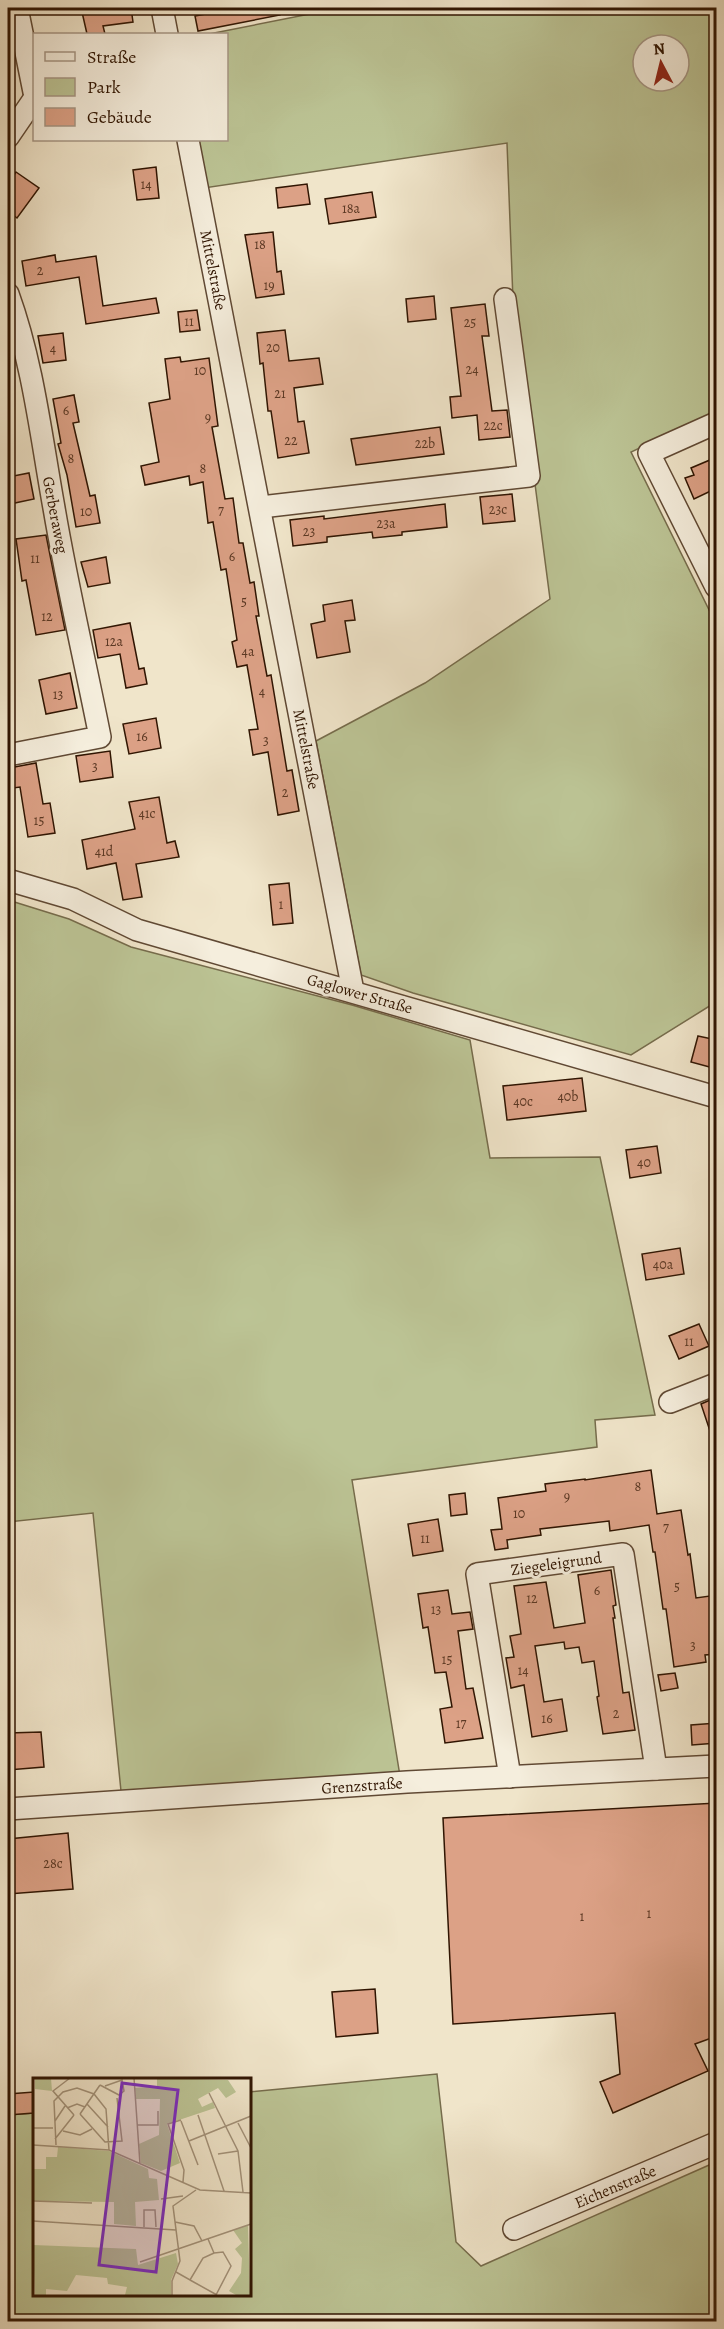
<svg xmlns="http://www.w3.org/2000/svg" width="724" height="2329" font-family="Alegreya,serif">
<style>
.green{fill:#bcc495;stroke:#766c4c;stroke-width:1.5;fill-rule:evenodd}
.building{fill:#dca186;stroke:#301502;stroke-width:1.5}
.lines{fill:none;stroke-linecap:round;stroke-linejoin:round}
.minor-casing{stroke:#604934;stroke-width:24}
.minor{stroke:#f5eedd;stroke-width:21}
.labels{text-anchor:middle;stroke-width:6;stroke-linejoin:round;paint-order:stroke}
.number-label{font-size:14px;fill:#5b3823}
.street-label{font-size:16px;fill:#301502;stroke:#f5eedd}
.inset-road{fill:none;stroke:#a3927a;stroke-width:1.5}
.view{fill:#7b2cbf;fill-opacity:0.15;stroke:#7b2cbf;stroke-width:3}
.inset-edge{fill:none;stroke:#301502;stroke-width:3}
</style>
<rect width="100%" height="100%" fill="#f0e5ca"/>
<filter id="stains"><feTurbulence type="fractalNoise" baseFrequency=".00333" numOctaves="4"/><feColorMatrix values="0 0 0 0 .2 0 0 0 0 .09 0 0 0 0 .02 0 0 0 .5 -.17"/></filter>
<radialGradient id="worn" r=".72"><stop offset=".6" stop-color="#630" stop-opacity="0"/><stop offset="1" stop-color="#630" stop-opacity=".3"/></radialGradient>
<g class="green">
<path d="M340 8H716V412L631 452 716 624V1002L631 1055 413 993 361 975 316 741 425 683 550 599 535 484 538 463 513 300 507 143 204 188 194 140H226V34H209ZM643 45H679V81H643Z"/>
<polygon points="8,900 69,919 131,947 352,1005 470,1040 490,1158 600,1157 655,1415 595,1420 597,1447 352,1480 400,1776 121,1791 93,1513 8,1522"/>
<polygon points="437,2074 456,2242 481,2266 716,2162 716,2321 8,2321 8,2115 34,2113 34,2294 249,2294 249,2092"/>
</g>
<g class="building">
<polygon points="107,8 131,8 133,22 103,26 105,34 87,34 82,12"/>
<polygon points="238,8 279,8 280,15 198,31 195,16"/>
<polygon points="156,167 159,198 137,200 133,170"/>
<polygon points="16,172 39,188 17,218 8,211 8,184"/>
<polygon points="307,184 310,204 278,208 276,188"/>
<polygon points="372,192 376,217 329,224 325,199"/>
<polygon points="273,232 277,272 281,271 284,294 256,298 245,235"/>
<polygon points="55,255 56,262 96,256 103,306 156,298 159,313 86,324 79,277 26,286 22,261"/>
<polygon points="434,296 436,319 408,322 406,299"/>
<polygon points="485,304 489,336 482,336 492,411 507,410 510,437 479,440 477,415 452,418 450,397 461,396 451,308"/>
<polygon points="197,310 200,330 180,332 178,312"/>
<polygon points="285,330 289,361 319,358 323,384 294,388 298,422 304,421 309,453 278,458 271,411 268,411 263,363 260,364 257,333"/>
<polygon points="63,333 66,360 43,363 38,336"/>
<polygon points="180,357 181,362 209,358 218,426 212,427 225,499 233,498 239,543 243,543 250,583 254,582 259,616 256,616 267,676 271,675 287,771 292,770 299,811 278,815 268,752 253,755 249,730 258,729 247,665 237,667 232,642 237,640 226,569 221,570 213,522 208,523 203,482 190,485 189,476 145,485 141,466 159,462 149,403 170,399 165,359"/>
<polygon points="74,395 79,422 73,423 90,496 95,495 100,523 76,527 67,475 58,444 61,443 53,399"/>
<polygon points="440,427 444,454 356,465 351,439"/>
<polygon points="717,457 717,488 694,499 685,478 694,475 691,468"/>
<polygon points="29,473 34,499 10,504 8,477"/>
<polygon points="512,494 515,521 483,524 480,497"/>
<polygon points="445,504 447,527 402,532 402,535 373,538 372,532 327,537 327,542 293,546 290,520 324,516 324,519"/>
<polygon points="46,535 65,630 36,635 26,580 22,581 16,539"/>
<polygon points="106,557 110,583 88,587 81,562"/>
<polygon points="352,600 355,620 345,621 350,652 317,658 311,624 325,621 323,605"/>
<polygon points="130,623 139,669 144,668 147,684 126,688 120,654 98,658 93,630"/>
<polygon points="70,673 77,708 46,714 39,680"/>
<polygon points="156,718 161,748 129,754 123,724"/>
<polygon points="110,751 113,777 80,782 76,756"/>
<polygon points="36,763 43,804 50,803 55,833 28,837 20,787 13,788 9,768"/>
<polygon points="159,797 167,843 175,841 179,857 136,864 142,897 123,900 116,863 87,869 82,840 135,829 129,802"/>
<polygon points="289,883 293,923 273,925 269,885"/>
<polygon points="698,1036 717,1040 717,1069 691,1062"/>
<polygon points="582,1078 586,1111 507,1120 503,1086"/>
<polygon points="657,1146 661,1173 630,1178 626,1150"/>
<polygon points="680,1248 684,1274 646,1280 642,1254"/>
<polygon points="699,1324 709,1346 679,1359 669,1336"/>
<polygon points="717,1397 717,1443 714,1443 701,1404"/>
<polygon points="651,1470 657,1514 681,1510 688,1555 690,1554 696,1598 717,1595 717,1618 712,1619 716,1654 705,1655 706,1662 674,1667 666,1609 663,1609 655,1552 653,1552 649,1525 610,1531 609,1521 540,1529 541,1535 507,1540 508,1548 495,1550 491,1530 502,1529 498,1498 546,1491 545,1484 585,1479 585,1480"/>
<polygon points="465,1493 467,1514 451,1516 449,1495"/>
<polygon points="438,1519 443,1551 413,1556 408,1524"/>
<polygon points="611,1570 616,1605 613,1606 615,1618 613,1618 623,1693 629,1692 635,1730 603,1734 597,1697 599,1696 594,1661 582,1663 579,1647 565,1649 564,1642 535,1646 544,1702 562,1699 567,1731 532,1737 524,1685 511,1688 506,1658 514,1657 510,1636 521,1634 514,1586 546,1582 554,1628 585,1623 578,1575"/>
<polygon points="448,1590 452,1614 470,1612 473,1629 458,1631 466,1689 473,1688 483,1738 445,1743 440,1709 452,1707 446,1672 435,1673 428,1627 423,1628 418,1594"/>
<polygon points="675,1673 678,1688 661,1691 658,1675"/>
<polygon points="717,1723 717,1743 692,1745 691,1725"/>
<polygon points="41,1732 44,1767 8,1770 8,1733"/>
<polygon points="717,1803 717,2036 695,2044 708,2071 613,2113 600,2082 620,2074 615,2013 453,2024 443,1818"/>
<polygon points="68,1833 73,1889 8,1894 8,1839"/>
<polygon points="375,1989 378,2033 336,2037 332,1992"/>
<polygon points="34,2092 34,2113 8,2115 8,2094"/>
</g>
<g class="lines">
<defs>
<g id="minor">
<polyline points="17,8 34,92"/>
<polyline points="162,8 167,34"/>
<polyline points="8,137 34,99"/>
<polyline points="188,140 353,991"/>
<path d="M8 294C33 363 41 436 54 508 67 585 85 661 100 737L8 755"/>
<polyline points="716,423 649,453 716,587"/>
<polyline points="261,507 529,476 505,299"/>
<polyline points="8,880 73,899 137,930 716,1097"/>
<polyline points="670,1402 716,1384"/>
<polyline points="510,1777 477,1574 623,1554 656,1769"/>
<polyline points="8,1809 407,1782 716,1766"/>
<polyline points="514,2229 716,2143"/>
</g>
</defs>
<use href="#minor" class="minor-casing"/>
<use href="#minor" class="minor"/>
</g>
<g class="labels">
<g class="number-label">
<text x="146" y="189">14</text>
<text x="351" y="213">18a</text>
<text x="260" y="249">18</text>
<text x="40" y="275">2</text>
<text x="269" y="290">19</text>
<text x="189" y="326">11</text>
<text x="470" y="327">25</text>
<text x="273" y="352">20</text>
<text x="53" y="353">4</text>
<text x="472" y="374">24</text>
<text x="200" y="375">10</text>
<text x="280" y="398">21</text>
<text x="66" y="415">6</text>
<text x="208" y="422">9</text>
<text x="493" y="430">22c</text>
<text x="291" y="445">22</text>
<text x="425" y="448">22b</text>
<text x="71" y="463">8</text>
<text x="203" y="473">8</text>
<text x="498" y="514">23c</text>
<text x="221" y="515">7</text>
<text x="86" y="516">10</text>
<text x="386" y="528">23a</text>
<text x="309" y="536">23</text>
<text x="232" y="561">6</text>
<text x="35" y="563">11</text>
<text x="244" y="606">5</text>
<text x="47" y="621">12</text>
<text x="114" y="646">12a</text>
<text x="248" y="656">4a</text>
<text x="262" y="696">4</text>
<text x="58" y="699">13</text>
<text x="142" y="741">16</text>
<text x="266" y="745">3</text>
<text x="95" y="771">3</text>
<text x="285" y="797">2</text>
<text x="147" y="818">41c</text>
<text x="39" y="825">15</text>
<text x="104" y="856">41d</text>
<text x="281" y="909">1</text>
<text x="568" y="1101">40b</text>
<text x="523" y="1106">40c</text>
<text x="644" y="1167">40</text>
<text x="663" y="1269">40a</text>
<text x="689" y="1346">11</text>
<text x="638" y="1491">8</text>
<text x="567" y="1501">9</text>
<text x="519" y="1518">10</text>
<text x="666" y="1532">7</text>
<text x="425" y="1543">11</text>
<text x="677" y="1591">5</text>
<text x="597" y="1595">6</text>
<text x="532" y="1603">12</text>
<text x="436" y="1614">13</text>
<text x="693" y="1650">3</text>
<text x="447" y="1664">15</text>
<text x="523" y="1675">14</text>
<text x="616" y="1718">2</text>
<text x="547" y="1723">16</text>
<text x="461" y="1728">17</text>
<text x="53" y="1868">28c</text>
<text x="649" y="1918">1</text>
<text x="582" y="1921">1</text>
</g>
<g class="street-label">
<text transform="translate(214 270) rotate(79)" y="6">Mittelstraße</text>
<text transform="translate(56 515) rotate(79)" y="6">Gerberaweg</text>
<text transform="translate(307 749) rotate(79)" y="6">Mittelstraße</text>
<text transform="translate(360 993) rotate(16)" y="6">Gaglower Straße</text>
<text transform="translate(556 1563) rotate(-8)" y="6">Ziegeleigrund</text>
<text transform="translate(362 1785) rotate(-4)" y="6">Grenzstraße</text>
<text transform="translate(615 2186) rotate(-23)" y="6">Eichenstraße</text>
</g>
</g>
<g transform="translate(33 2078)">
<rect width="218" height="218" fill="#f0e5ca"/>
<path d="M2 0H18L19 13 2 11ZM124 0 195 2 203 14 193 20 185 10 165 21 169 29 180 24 182 30 134 46 147 85 128 93 108 85 106 66 126 57 127 21H103L102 10 124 8ZM25 69 76 73 115 91 116 100 124 101 126 122 102 124 103 148 81 146V124L0 123 1 91H13V79H24ZM215 147 217 217H203L196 213 208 195 209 180 202 171 209 165 200 152ZM0 167 103 171 105 187 143 175 145 186 138 202V217H92L94 209 75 206 74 200 43 197 34 213 13 211V217H2Z" fill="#bcc495"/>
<path class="inset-road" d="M37 0 20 13 41 37M101 0 107 86M145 0H201M67 7 86 17 91 13 89 2 72 8M176 15 205 73 210 114M54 26 75 49M34 30 44 26 52 29M47 36 72 64 89 63 84 20M47 36 67 7M165 37 191 113M148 42 135 46 151 92 150 104M22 43 32 28M148 43 165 87M205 45 218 70M104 47H125V33M0 50H20M30 53 47 57 59 51M22 61 41 37M156 63 218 38M0 67 76 72 167 112 218 115M23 67 21 23 30 14 44 10 61 16 73 31 76 72M185 76 205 73M128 121 150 118M0 123 59 125M0 143 143 152M142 144 161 148 169 163M111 149V132H122L123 149M181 175 190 174 198 188 183 217M107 184 218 146M143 194 157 202 170 180 181 175 175 161M157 202 184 217M139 217V203L147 183 140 128 163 112"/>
<path class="view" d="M89 5 145 12 123 194 66 187Z"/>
<rect width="218" height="218" class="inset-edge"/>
</g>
<rect width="724" height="2329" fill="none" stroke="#f0e5ca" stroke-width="30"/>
<rect x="9" y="9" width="706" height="2311" fill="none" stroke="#301502" stroke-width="3"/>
<rect x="15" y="15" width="694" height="2299" fill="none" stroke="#301502" stroke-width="1.5"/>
<rect x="33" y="33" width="195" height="108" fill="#f5eedd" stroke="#a69785" stroke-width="1.5"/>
<rect x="45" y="52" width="30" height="9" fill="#f5eedd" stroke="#a69785" stroke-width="1.5"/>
<text x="87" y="63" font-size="18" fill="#301502">Straße</text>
<rect x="45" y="78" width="30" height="18" fill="#bcc495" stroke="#a69785" stroke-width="1.5"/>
<text x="87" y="93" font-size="18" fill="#301502">Park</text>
<rect x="45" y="108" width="30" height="18" fill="#dca186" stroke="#a69785" stroke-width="1.5"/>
<text x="87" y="123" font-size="18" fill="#301502">Gebäude</text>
<g transform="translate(661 63) rotate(353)"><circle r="28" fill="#f5eedd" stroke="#a69785" stroke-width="1.5"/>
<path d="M0-4.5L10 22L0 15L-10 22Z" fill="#8f2418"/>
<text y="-9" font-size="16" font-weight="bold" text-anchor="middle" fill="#301502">N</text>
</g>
<rect width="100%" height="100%" filter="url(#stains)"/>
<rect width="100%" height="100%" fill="url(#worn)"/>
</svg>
